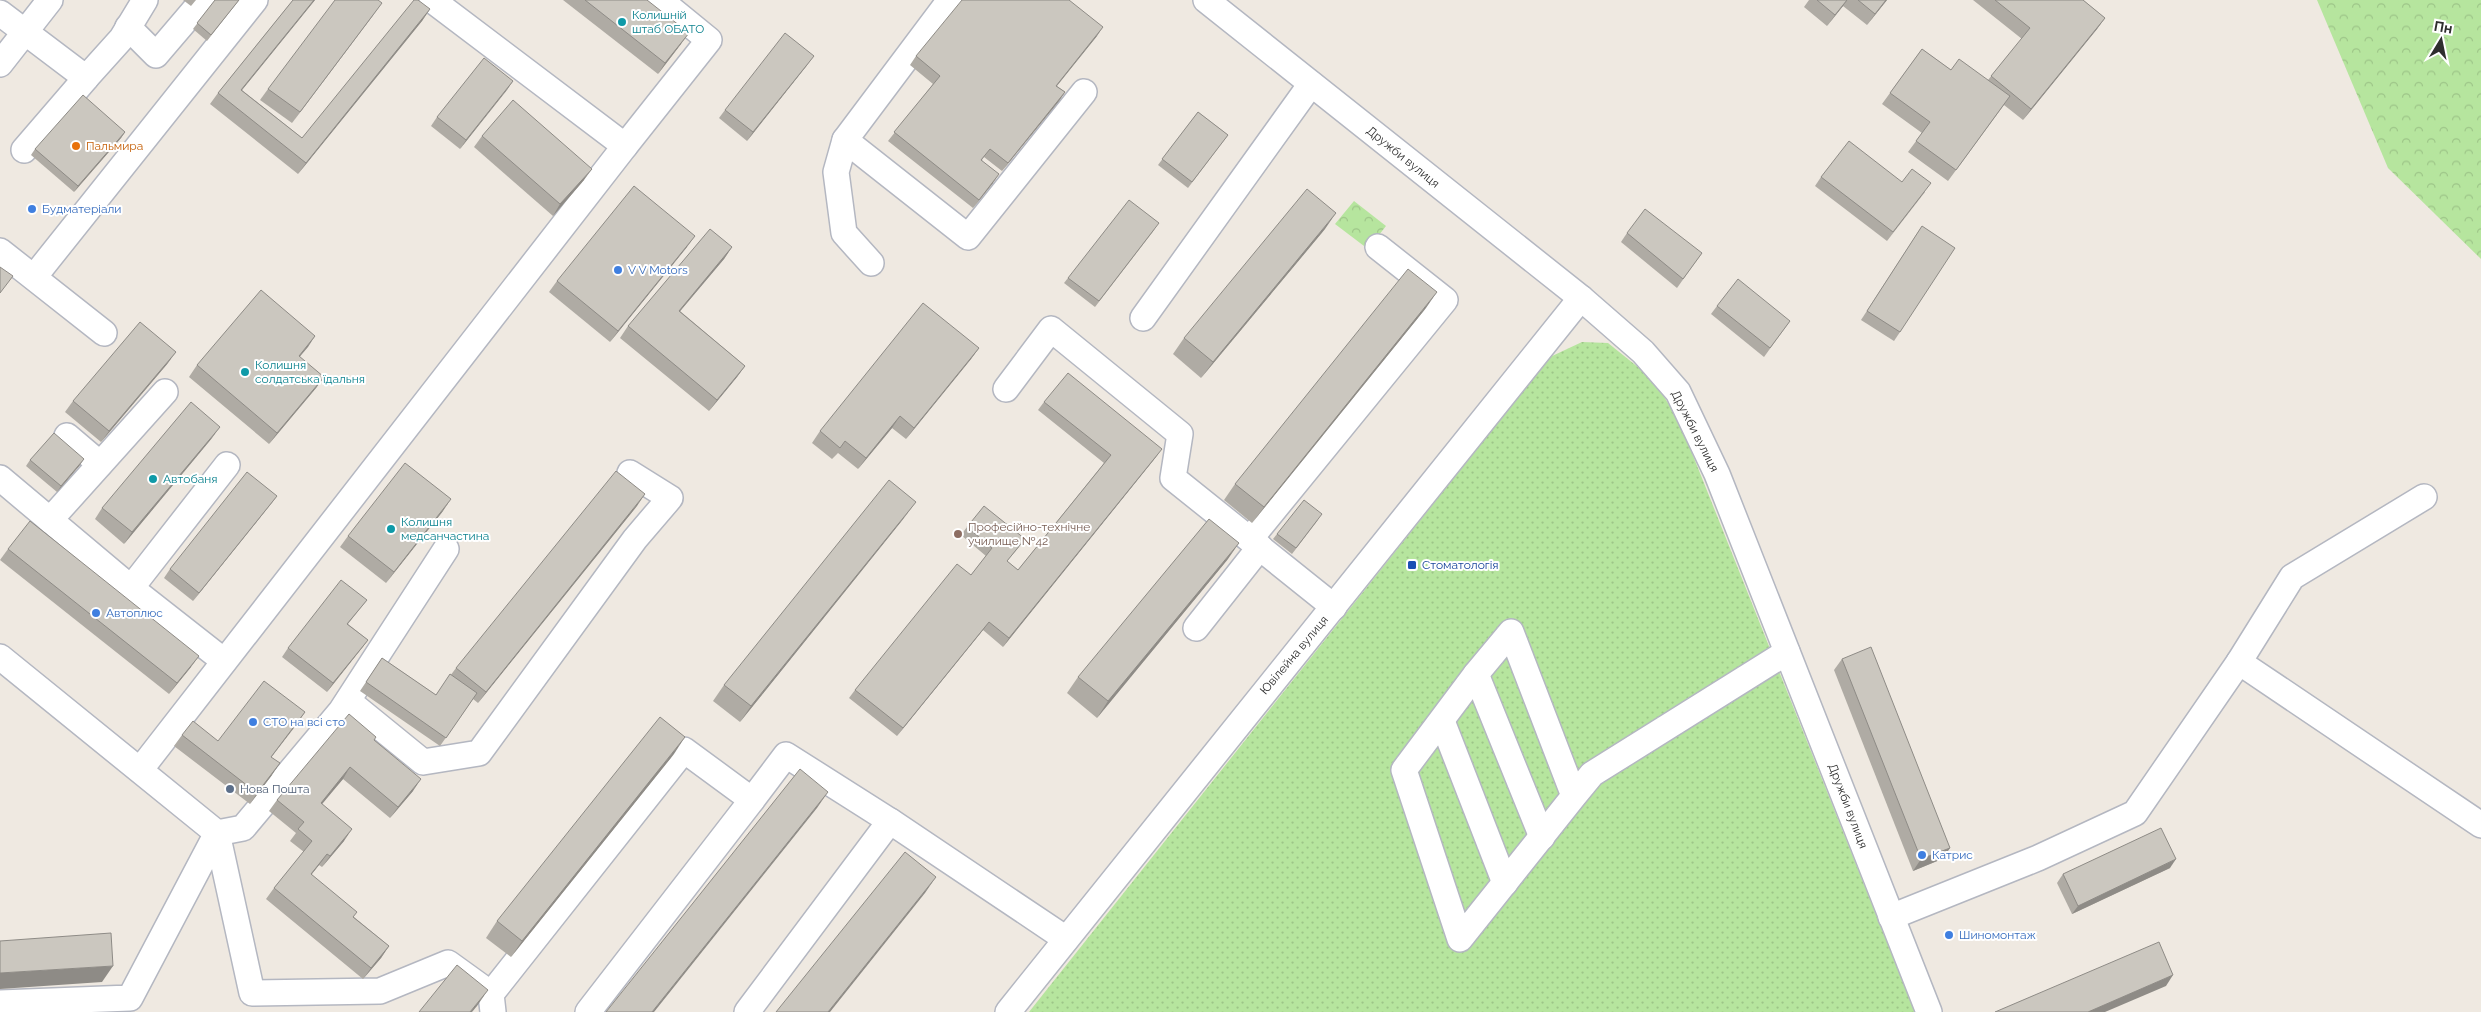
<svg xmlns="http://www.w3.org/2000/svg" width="2481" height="1012" font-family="Raleway,sans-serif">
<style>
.grass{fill:url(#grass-dots)}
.forest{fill:url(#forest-crowns)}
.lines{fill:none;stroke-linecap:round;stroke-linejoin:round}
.minor-casing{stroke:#b4b7c1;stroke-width:28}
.minor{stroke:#fff;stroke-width:25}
.wall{fill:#afaba4}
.shaded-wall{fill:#8e8b86}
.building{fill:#cbc7bf;stroke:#8e8b86}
.culture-dot{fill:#0f9aa8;stroke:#fff;stroke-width:2}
.food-dot{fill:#e8710a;stroke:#fff;stroke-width:2}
.shop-dot{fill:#3f7fe0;stroke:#fff;stroke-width:2}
.education-dot{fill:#8d6e63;stroke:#fff;stroke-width:2}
.transit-dot{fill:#1a4fb4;stroke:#fff;stroke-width:2}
.service-dot{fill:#5c6f8a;stroke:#fff;stroke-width:2}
.labels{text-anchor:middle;stroke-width:4;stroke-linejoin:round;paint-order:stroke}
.culture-label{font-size:12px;fill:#0d838f;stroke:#fff;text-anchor:start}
.food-label{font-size:12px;fill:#c56008;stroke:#fff;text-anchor:start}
.street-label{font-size:12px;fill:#2e2e2e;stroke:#fff}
.shop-label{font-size:12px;fill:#366cbe;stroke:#fff;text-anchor:start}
.education-label{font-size:12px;fill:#785e54;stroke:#fff;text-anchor:start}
.transit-label{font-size:12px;fill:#164399;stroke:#fff;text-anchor:start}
.service-label{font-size:12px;fill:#4e5e75;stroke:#fff;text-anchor:start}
</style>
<defs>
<pattern id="grass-dots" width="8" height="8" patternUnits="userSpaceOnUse" patternTransform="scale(1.25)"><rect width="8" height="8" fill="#b6e59e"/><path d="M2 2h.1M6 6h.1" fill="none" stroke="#9dc588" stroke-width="1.8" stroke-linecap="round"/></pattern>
<pattern id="forest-crowns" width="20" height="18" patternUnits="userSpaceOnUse" patternTransform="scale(1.25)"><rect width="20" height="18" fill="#b6e59e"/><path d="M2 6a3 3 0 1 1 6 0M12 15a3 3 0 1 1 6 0" fill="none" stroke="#9dc588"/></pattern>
</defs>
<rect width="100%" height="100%" fill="#efe9e1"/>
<polygon class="grass" points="1582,342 1608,343 1654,380 1680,423 1915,1012 1029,1012 1550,357"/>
<g class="forest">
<polygon points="2317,0 2481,0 2481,259 2388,168"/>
<polygon points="1354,201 1386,226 1368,249 1335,224"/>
</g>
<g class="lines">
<defs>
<g id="minor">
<polyline points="950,0 845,140 968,237 1084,92"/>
<polyline points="1206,0 1581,298 1643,352 1678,392 1717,474 1929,1012"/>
<polyline points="0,13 86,78 122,38 145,0"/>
<polyline points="128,27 156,55 203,0"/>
<polyline points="0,64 50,0"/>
<polyline points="845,140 836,172 844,233 871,263"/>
<polyline points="625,146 709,40 660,0"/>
<polyline points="24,150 86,78"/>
<polyline points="0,251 104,333"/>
<polyline points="34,277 255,0"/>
<polyline points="1143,318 1311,84"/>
<polyline points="1006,389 1051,329 1180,434 1173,478 1334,607"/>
<polyline points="67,436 100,464"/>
<polyline points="0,478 131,588 227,465"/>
<polyline points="50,520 165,392"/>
<polyline points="1250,539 1445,300 1378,247"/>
<polyline points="131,588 224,661"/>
<polyline points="1196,628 1260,547"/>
<polyline points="0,657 217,833 252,993 380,991 448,963 491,994"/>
<polyline points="2239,662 2292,577 2424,497"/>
<polyline points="1476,674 1542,837"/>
<polyline points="348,701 423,762 479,753 635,539 670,498 630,473"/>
<polyline points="1442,721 1505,883"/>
<polyline points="140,770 625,146 432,0"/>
<polyline points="1574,796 1511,632 1476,674 1404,770 1460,939 1574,796 1592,774 1787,652"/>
<polyline points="752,800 786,755 890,821"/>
<polyline points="217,833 243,828 341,711 446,549"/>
<polyline points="1891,917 2038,858 2135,813 2239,662 2481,825"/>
<polyline points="0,1003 130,998 217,833"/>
<polyline points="493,1012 491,994 684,750 752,800 588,1012"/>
<polyline points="747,1012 890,821 1066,939"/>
<polyline points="1008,1012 1581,298"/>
</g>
</defs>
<use href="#minor" class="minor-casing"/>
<use href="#minor" class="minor"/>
</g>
<g class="wall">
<polygon points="183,0 196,0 191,6"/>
<polygon points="215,0 239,0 207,41 193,29"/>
<polygon points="293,0 315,0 242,90 302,138 430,9 422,21 298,174 210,104 218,93"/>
<polygon points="563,0 647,0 681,44 658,74"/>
<polygon points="1809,0 1887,0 1867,25 1843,6 1827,26 1804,7"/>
<polygon points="1973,0 2083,0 2105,18 2097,29 2023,120 2004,105 1948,181 1908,152 1922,133 1882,104 1922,49 1951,70 1988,80 2022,39"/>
<polygon points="374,14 292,123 260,100 268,89"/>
<polygon points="1097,36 1057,86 1065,92 1059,101 1002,171 984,157 982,160 993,183 973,208 888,141 933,84 910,65 916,56"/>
<polygon points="808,64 747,141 719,118 725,110"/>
<polygon points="513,81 460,149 431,126 437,117"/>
<polygon points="1198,112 1228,135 1188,188 1158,165"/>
<polygon points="125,132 121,138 74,192 31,155 35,149"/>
<polygon points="482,136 584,180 553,216 474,147"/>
<polygon points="1821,177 1902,182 1925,192 1887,241 1815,186"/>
<polygon points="1922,226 1900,332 1894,341 1861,320"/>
<polygon points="1155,229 1095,307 1064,283 1068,278"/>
<polygon points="1325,229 1201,378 1173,354 1184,338"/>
<polygon points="1627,233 1702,253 1677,288 1621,242"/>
<polygon points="687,247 610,342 549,292 557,281"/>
<polygon points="732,247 724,259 680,311 745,366 737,377 709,411 620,338 628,326"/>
<polygon points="1717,306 1790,321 1764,357 1711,314"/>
<polygon points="1426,308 1252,523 1224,500 1235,484"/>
<polygon points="315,336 299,357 324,377 316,388 269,444 189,377 197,365"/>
<polygon points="979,348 971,359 906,439 892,428 858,469 838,453 832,459 812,443 820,431"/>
<polygon points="168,363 101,442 65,412 73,401"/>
<polygon points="1044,402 1156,457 1003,647 983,630 897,736 849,698 855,690 971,575 986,556 961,535 967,527 1019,547 1007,561 1018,570 1104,463 1038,410"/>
<polygon points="212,438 124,544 95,519 102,508"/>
<polygon points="30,460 80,465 57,492 26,466"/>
<polygon points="277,496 193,601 164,578 170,569"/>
<polygon points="637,506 478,703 473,699 440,746 360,691 382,658 436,695 456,668"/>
<polygon points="443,511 386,583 340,547 348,536"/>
<polygon points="904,518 740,722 713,701 724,685"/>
<polygon points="1318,520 1292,554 1273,539 1277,534"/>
<polygon points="8,549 191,667 169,694 0,560"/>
<polygon points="1228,559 1097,718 1067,693 1078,677"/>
<polygon points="367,600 348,624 368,640 327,692 282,657 288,648"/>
<polygon points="1842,659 1950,848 1942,859 1913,871 1834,670"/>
<polygon points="305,712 271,757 272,775 250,804 174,746 182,735 218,741"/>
<polygon points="374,740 413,791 390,818 343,779 321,804 344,841 322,867 319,865 311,875 354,917 389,946 381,958 363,979 266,899 274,888 304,852 290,841 296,833 269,811 277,800"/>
<polygon points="674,754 511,957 486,938 497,921"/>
<polygon points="2170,868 2072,914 2057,883 2063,874"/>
</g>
<g class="shaded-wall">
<polygon points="314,0 315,0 233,101 241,90"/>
<polygon points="1847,0 1843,6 1827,26 1835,15"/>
<polygon points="1886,0 1887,0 1867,25 1875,14"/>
<polygon points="382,3 374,14 292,123 300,112"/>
<polygon points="430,9 422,21 298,174 306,163"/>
<polygon points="2105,18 2097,29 2023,120 2031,109"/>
<polygon points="1103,27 1097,36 1050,94 1056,86"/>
<polygon points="689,33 681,44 658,74 665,63"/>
<polygon points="814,56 808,64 747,141 753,132"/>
<polygon points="513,81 507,90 460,149 466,140"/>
<polygon points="1065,92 1059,101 1002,171 1008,163"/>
<polygon points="125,132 121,138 74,192 78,186"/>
<polygon points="592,169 584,180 553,216 560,204"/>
<polygon points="999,174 993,183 973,208 979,200"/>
<polygon points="1336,213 1325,229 1201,378 1213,362"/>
<polygon points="695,236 687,247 610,342 618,331"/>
<polygon points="732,247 724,259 671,322 679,311"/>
<polygon points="1437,292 1426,308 1252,523 1264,507"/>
<polygon points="315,336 308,347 291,367 299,356"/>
<polygon points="979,348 971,359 906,439 914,428"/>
<polygon points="176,352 168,363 101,442 109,431"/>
<polygon points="745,366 737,377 709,411 717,400"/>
<polygon points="324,377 316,388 269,444 277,433"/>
<polygon points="900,416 892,428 858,469 866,458"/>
<polygon points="220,427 212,438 124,544 132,532"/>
<polygon points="1162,449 1156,457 1003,647 1009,638"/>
<polygon points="84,459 80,465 57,492 61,486"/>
<polygon points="645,494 637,506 478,703 486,692"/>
<polygon points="277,496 271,504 193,601 199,593"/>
<polygon points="451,499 443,511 386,583 394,572"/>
<polygon points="916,502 904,518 740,722 751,706"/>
<polygon points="1239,543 1228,559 1097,718 1108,701"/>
<polygon points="989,622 983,630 897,736 903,728"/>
<polygon points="368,640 362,648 327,692 333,683"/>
<polygon points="199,656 191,667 169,694 177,683"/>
<polygon points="305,712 297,724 263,768 271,757"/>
<polygon points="685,737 674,754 511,957 522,941"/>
<polygon points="280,763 272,775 250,804 257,793"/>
<polygon points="350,767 343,779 313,815 321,803"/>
<polygon points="421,779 413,791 390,818 398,807"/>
<polygon points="828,792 817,808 654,1012 652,1012"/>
<polygon points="352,829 344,841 322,867 330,856"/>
<polygon points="1950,848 1942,859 1913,871 1921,859"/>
<polygon points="327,854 319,865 303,885 311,874"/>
<polygon points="2176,859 2170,868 2072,914 2078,906"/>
<polygon points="936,877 925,893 830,1012 828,1012"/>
<polygon points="389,946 381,958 363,979 371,968"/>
<polygon points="113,966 102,982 0,989 0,973"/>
<polygon points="2173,975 2166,986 2105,1012 2087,1012"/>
<polygon points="488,990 477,1006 472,1012 470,1012"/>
</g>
<g class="building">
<polygon points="215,0 239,0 211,35 197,23"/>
<polygon points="293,0 314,0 241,90 302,138 414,0 418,0 430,9 306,163 218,93"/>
<polygon points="335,0 378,0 382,3 300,112 268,89"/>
<polygon points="585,0 647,0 689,33 665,63"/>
<polygon points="962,0 1069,0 1103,27 1056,86 1065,92 1008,163 990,149 981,160 999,174 979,200 894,132 940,76 916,56"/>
<polygon points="1817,0 1847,0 1835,15"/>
<polygon points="1858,0 1886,0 1875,14"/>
<polygon points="1995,0 2083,0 2105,18 2031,109 1991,76 2030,28"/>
<polygon points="785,33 814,56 753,132 725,110"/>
<polygon points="1922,49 1951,70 1959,59 2010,96 1956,170 1916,141 1930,122 1890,93"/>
<polygon points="484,58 513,81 466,140 437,117"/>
<polygon points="83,95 125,132 78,186 35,149"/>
<polygon points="513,100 592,169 560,204 482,136"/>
<polygon points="1198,112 1228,135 1192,182 1162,159"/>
<polygon points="1849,141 1902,182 1912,169 1931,183 1893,232 1821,177"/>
<polygon points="634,186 695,236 618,331 557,281"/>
<polygon points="1307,189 1336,213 1213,362 1184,338"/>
<polygon points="1129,200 1159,223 1099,301 1068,278"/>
<polygon points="1645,209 1702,253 1683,279 1627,233"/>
<polygon points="1922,226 1955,248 1900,332 1867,311"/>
<polygon points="710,229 732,247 679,311 745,366 717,400 628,326"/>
<polygon points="0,267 13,276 0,293"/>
<polygon points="1408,269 1437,292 1264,507 1235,484"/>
<polygon points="1738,279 1790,321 1770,348 1717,306"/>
<polygon points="261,290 315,336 299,356 324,377 277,433 197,365"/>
<polygon points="923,303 979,348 914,428 900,416 866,458 845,441 840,448 820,431"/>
<polygon points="140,322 176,352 109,431 73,401"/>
<polygon points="1068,373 1162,449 1009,638 989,622 903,728 855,690 957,564 971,575 992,548 967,527 984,506 1025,539 1007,561 1018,570 1111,455 1044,402"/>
<polygon points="191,402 220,427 132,532 102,508"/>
<polygon points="54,433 84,459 61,486 30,460"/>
<polygon points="405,463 451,499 394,572 348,536"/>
<polygon points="616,471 645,494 486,692 456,668"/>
<polygon points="247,472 277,496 199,593 170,569"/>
<polygon points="889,480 916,502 751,706 724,685"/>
<polygon points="1304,500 1322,514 1296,548 1277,534"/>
<polygon points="1209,519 1239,543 1108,701 1078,677"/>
<polygon points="30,521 199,656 177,683 8,549"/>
<polygon points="341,580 367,600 347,624 368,640 333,683 288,648"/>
<polygon points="1871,647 1950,848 1921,859 1842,659"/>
<polygon points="382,658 436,695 450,674 477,693 446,738 366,682"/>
<polygon points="264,681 305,712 271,757 280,763 257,793 182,735 193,721 218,741"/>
<polygon points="349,714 376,737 374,740 421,779 398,807 350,767 321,803 352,829 330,856 327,854 311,874 357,912 353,917 389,946 371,968 274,888 312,841 298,829 304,822 277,800"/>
<polygon points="660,717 685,737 522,941 497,921"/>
<polygon points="800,769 828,792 652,1012 606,1012"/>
<polygon points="2161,828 2176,859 2078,906 2063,874"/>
<polygon points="905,852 936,877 828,1012 776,1012"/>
<polygon points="111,933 113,966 0,973 0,941"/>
<polygon points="2159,942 2173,975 2088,1012 1995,1012"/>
<polygon points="457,965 488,990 470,1012 419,1012"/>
</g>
<g class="culture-dot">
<circle cx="622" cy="22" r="5"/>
<circle cx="245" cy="372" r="5"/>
<circle cx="153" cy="479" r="5"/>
<circle cx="391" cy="529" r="5"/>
</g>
<circle class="food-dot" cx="76" cy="146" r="5"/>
<g class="shop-dot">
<circle cx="32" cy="209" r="5"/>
<circle cx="618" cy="270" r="5"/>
<circle cx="96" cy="613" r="5"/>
<circle cx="253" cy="722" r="5"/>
<circle cx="1922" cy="855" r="5"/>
<circle cx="1949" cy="935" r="5"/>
</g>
<circle class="education-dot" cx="958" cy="534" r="5"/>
<rect class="transit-dot" x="1407" y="560" width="10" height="10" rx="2.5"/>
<circle class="service-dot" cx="230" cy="789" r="5"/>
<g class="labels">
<g class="culture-label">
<text x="632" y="19">Колишній<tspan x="632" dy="14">штаб ОБАТО</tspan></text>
<text x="255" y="369">Колишня<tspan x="255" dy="14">солдатська їдальня</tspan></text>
<text x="163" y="483">Автобаня</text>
<text x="401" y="526">Колишня<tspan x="401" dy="14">медсанчастина</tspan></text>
</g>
<g class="food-label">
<text x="86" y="150">Пальмира</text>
</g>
<g class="street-label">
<text transform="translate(1403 157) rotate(39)" y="4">Дружби вулиця</text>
<text transform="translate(1695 431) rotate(63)" y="4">Дружби вулиця</text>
<text transform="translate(1294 655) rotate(-50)" y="4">Ювілейна вулиця</text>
<text transform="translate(1848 806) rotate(69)" y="4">Дружби вулиця</text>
</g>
<g class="shop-label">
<text x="42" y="213">Будматеріали</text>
<text x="628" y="274">V V Motors</text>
<text x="106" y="617">Автоплюс</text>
<text x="263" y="726">СТО на всі сто</text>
<text x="1932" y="859">Катрис</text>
<text x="1959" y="939">Шиномонтаж</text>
</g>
<g class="education-label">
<text x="968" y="531">Професійно-технічне<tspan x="968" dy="14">училище №42</tspan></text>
</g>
<g class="transit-label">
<text x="1422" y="569">Стоматологія</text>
</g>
<g class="service-label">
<text x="240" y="793">Нова Пошта</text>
</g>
</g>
<g transform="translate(2441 40) rotate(10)" stroke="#ffffff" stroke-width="4" paint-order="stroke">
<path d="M0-4L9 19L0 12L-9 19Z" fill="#2e2e2e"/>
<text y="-8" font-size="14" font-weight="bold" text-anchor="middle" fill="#2e2e2e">Пн</text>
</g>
</svg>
